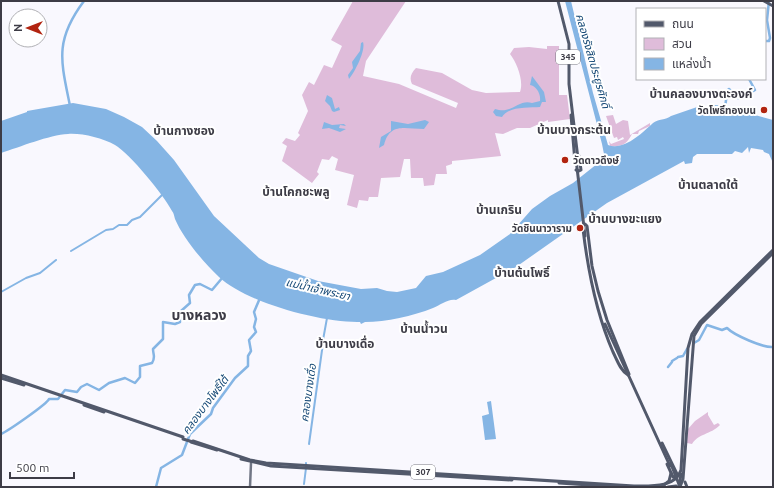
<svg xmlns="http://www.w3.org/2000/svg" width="774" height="488" font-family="Ubuntu,'Noto Sans Thai',sans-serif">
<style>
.green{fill:#dfbcda}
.water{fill:#85b5e4}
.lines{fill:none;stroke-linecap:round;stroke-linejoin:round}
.canal{stroke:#85b5e4;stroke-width:2}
.river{stroke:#85b5e4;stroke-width:2.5}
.secondary{stroke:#717685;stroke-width:2.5}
.primary{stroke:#52596b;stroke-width:3}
.primary-bridge{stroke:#52596b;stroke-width:3}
.poi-dot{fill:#b22410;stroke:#fff;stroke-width:1.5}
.labels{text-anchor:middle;stroke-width:4;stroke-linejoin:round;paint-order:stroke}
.shield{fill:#fff;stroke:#77767e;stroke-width:1}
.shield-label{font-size:9px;font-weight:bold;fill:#3d3c46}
.poi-label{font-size:10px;font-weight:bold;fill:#3d3c46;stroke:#fff;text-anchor:end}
.water-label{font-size:11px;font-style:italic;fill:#164976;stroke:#fff}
.quarter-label{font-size:12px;font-weight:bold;fill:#3d3c46;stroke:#fff}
.district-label{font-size:14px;font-weight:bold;fill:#3d3c46;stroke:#fff}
</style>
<rect width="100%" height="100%" fill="#f9f8fe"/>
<g class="green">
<path d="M353 1H406L366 61 363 76 399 84 456 108 458 103 412 84C409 78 411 73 416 68L442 73 472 90 486 93 520 92C524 81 517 63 510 54L514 48 529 47 547 49V46H559V95H567L570 119 548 122V120L530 128H517L503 134 495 133 501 156 452 161V164L446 166 447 174H436L434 185 424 186 423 178H411L410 159H404L400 177 381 178 378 197H369L368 201 359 200 357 208 347 205 354 175 335 170 338 159 332 156 329 160 322 159 317 172 319 174 312 183 282 161 287 146 282 143 286 138 295 141 300 135 298 133 308 111 302 95 309 82 314 85 324 65 332 68 342 46 331 40Z"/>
<path d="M613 115 616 124 623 120 628 121 630 135 650 123V126L639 131 638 134H632C627 144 622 147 610 146L609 141 611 144 624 139 623 137 618 140 617 137 614 138 606 116Z"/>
<path d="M708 412V415L714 425 718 423 720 425C710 435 699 433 692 444L687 443 688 429 695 421Z"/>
</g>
<g class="water">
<path d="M565 1H571L593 93 608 145C624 151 642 133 653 123 658 119 666 120 671 116L700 106 713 108 714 105 726 106 727 108 738 112H744L773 120V163L769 154 764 152 763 150 751 148 749 153 748 147 742 153 735 151 732 154H697L693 157 692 163 685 164 684 161 607 203 516 267 456 300C449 298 440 305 433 308 413 316 386 322 365 322L361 324 360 322C322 323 247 303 219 277 204 263 183 238 175 219 174 216 174 213 172 211 164 195 130 154 115 145 102 138 82 133 68 134 49 135 20 147 1 153V121L27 112V111L73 103 106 109 124 117 142 127 157 141 174 160 214 216 259 258 269 264 318 281 361 289 377 288 387 291 397 292 416 288 426 276 443 272 480 255 510 234 532 209 550 196 573 183 602 160 604 154 602 144Z"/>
<path d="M363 42C366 50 355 72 349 79L348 75 353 68 352 62 360 51 361 43Z"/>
<path d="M532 76 544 92 546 102H542L540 107C529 108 508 106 502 117L496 116 493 112 495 109C512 115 518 99 532 103L540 101C541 93 536 86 530 85Z"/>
<polygon points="327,95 332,98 335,109 339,107 340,110 334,112 332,111 330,106 325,101"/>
<path d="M425 120 429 122 424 129C405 129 390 122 384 145L379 148 381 137 391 131V121L408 124Z"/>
<polygon points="324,122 332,125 344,124 346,126 340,125 339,128 346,129 340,132 329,128 322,129"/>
<polygon points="491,401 496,439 485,440 482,416 489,414 487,402"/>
</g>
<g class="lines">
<g class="canal">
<polyline points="71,251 106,230 113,229 119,225 127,225 132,220 140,217 162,195"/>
<polyline points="1,292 26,278 40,273 56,260"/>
<polyline points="323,340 327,318"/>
<polyline points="309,444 323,343"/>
<polyline points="306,464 306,463"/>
<polyline points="304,484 306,468"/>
</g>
<g class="river">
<polyline points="765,41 769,41 770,38 767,20 769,1"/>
<path d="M70 106C61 61 54 41 84 1"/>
<polyline points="725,109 727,91 729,89 738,98 742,98 755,90 749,79"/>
<path d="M694 343 699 340 707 325 722 330 727 328C734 335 763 348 773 347"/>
<polyline points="678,357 683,356 687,349"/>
<polyline points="672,361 677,358"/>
<polyline points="668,367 672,362"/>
<path d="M1 434C8 431 47 404 49 399H58L65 390 77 392 81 387 87 384 99 390 109 383 125 378 135 383 140 377V366L152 363C156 357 153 355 153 349L163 339V322L175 324 180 322 181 311 190 303 189 295 195 285 200 284 212 290 223 277"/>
<polyline points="156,487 161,468 182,455 190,434 211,414 213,408 235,378 248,366 248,356 251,351 249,340 256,332 254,327 256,319 254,312 260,298"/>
</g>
<polyline class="secondary" points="250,487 251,463"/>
<g class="primary">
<polyline points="558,1 569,44 569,84 578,159"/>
<polyline points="764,1 773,6"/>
<polyline points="571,115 575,162"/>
<polyline points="576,170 579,171 581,170 579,156"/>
<polyline points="605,324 670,466"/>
<polyline points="1,375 183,437"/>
<path d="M628 375C620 370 617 360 613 352 596 313 588 271 583 229V225L585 224 587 226 592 266 598 291 607 320 629 374"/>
<polyline points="1,378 24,385"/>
<polyline points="84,405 104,412"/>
<path d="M193 441 250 460 266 463 634 486C650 486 676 488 681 470L688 348 692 334 700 322 773 250"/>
<polyline points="191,442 217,450"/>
<polyline points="662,443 677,474 676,478 673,477 667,464"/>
<polyline points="241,459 271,466 512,480"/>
<polyline points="685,482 687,487"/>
<polyline points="559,483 619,487"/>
<polyline points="664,485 669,481 671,473"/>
<polyline points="668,487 676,486"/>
<polyline points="675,487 679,487 681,474"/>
<polyline points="680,487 683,479 694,336 701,324 773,253"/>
</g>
<g class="primary-bridge">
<polyline points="576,159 585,236"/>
<polyline points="183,439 193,442"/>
<polyline points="671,464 680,487"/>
</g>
</g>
<g class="poi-dot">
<circle cx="764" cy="110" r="4"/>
<circle cx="565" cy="160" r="4"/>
<circle cx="580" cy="228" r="4"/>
</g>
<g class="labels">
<g class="shield">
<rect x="556" y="50" width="24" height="14" rx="3"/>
<rect x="411" y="465" width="24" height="14" rx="3"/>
</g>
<g class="shield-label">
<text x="568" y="60">345</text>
<text x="423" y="475">307</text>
</g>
<g class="poi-label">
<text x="756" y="114">วัดโพธิ์ทองบน</text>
<text x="573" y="164" text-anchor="start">วัดดาวดึงษ์</text>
<text x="572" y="232">วัดชินนาวาราม</text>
</g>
<g class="water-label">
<text transform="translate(593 61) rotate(74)" y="4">คลองรังสิตประยูรศักดิ์</text>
<text transform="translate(318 289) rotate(13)" y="4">แม่น้ำเจ้าพระยา</text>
<text transform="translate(308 393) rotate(-82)" y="4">คลองบางเดื่อ</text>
<text transform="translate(205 405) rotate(-53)" y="4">คลองบางโพธิ์ใต้</text>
</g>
<g class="quarter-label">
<text x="701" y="98">บ้านคลองบางตะองค์</text>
<text x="574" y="134">บ้านบางกระต้น</text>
<text x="184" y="135">บ้านกางซอง</text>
<text x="708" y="189">บ้านตลาดใต้</text>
<text x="296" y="196">บ้านโคกชะพลู</text>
<text x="499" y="214">บ้านเกริน</text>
<text x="625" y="223">บ้านบางขะแยง</text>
<text x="522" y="277">บ้านต้นโพธิ์</text>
<text x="424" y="333">บ้านน้ำวน</text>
<text x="345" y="348">บ้านบางเดื่อ</text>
</g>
<g class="district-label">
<text x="199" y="320">บางหลวง</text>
</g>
</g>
<rect width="774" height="488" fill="none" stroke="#3d3c46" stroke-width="4"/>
<rect x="636" y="8" width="130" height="72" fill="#ffffff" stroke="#b1b1b5"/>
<rect x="644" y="21" width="20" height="6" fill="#52596b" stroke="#b1b1b5"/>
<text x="672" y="28" font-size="12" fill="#3d3c46">ถนน</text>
<rect x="644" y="38" width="20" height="12" fill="#dfbcda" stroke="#b1b1b5"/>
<text x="672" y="48" font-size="12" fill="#3d3c46">สวน</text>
<rect x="644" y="58" width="20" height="12" fill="#85b5e4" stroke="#b1b1b5"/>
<text x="672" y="68" font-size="12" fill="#3d3c46">แหล่งน้ำ</text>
<g transform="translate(28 28) rotate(270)"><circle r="19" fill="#ffffff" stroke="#b1b1b5"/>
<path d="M0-3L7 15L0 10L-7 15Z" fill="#b22410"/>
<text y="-6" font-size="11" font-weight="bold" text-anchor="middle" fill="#3d3c46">N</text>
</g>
<path d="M10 472v6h64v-6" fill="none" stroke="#3d3c46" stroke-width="2"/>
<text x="16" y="472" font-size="12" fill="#3d3c46" stroke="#ffffff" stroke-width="3" paint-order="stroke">500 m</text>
</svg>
